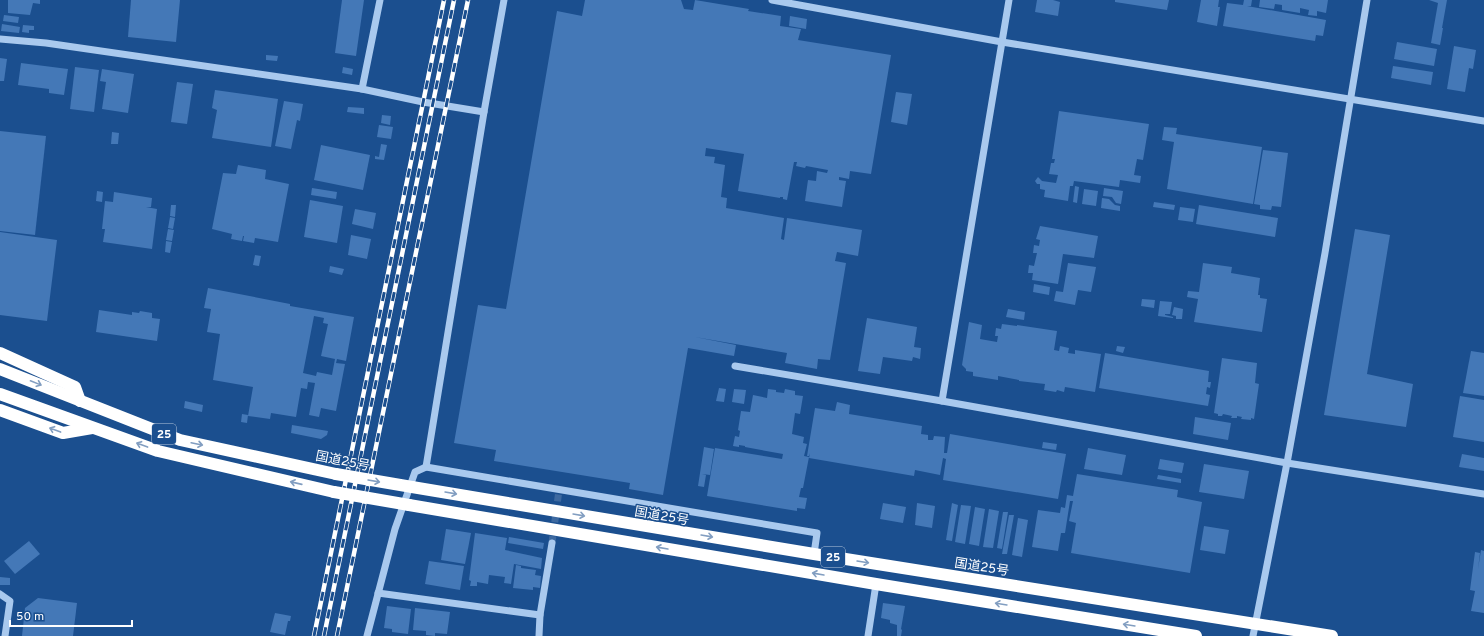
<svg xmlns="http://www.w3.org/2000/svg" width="1484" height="636" font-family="Overpass,'Noto Sans JP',sans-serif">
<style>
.building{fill:#4478b7;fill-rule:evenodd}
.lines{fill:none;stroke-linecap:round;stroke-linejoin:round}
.minor-tunnel{stroke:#3d69a0;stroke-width:7;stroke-dasharray:7 3.5;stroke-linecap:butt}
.minor{stroke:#a9c9ee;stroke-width:7}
.highway{stroke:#fff;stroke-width:12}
.rail-casing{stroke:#fff;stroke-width:4.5}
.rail{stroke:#1b4f8f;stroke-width:3;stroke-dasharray:9;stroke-linecap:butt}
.highway-bridge{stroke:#fff;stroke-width:12}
.oneway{stroke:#829ec1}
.labels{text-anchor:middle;stroke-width:3;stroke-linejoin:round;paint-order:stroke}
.shield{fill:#1b4f8f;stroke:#bbcadd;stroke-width:1}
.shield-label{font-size:12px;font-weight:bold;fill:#fff}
.street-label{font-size:13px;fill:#fff;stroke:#1b4f8f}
</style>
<rect width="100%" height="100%" fill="#1b4f8f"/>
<g class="building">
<polygon points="8,0 40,0 40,4 33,3 30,15 8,13"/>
<polygon points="131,0 180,0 176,42 128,37"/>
<polygon points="342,0 364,0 356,56 335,53"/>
<polygon points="585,0 681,0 684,9 693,10 695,0 749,9 748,11 781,16 780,26 801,29 798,40 891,55 871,174 850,171 849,179 839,177 839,180 846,181 842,207 805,201 808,180 816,181 817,171 827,173 828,170 806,166 805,168 796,166 797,162 794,162 787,200 783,199 783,197 780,197 780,198 738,191 744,154 706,148 705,156 715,157 714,163 725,165 721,197 727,198 726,208 784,218 781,239 784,240 787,218 862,230 858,256 837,252 835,261 846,263 830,360 818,359 817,369 785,363 787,353 695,337 736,345 734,356 688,348 663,495 629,489 630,483 494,461 496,450 454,443 478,305 506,309 557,11 582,16"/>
<polygon points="1037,0 1053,0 1060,2 1058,16 1035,12"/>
<polygon points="1115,0 1169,0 1167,10 1115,2"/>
<polygon points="1201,0 1219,0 1218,7 1220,7 1217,26 1197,22"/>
<polygon points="1244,0 1252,0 1251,6 1247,6 1326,20 1323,36 1316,35 1315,41 1223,26 1227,3 1243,5"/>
<polygon points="1260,0 1328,0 1326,13 1317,11 1317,16 1308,15 1309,10 1300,8 1300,13 1282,10 1282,5 1275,4 1274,9 1259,7"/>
<polygon points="1429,0 1447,0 1442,28 1443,28 1440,45 1431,43 1438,3"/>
<polygon points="4,15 19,17 18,23 3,21"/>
<polygon points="790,16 807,19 806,29 789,26"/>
<polygon points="2,24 20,27 19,33 1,31"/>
<polygon points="23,25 34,26 34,30 29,30 29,33 22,32"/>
<polygon points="1397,42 1437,49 1434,66 1394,59"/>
<polygon points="1454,46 1476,50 1473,69 1469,68 1465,92 1447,89"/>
<polygon points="266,55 278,56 277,61 266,60"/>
<polygon points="0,58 7,59 4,81 0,81"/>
<polygon points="21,63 68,69 64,95 49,93 49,89 18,85"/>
<polygon points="1393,66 1433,72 1431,85 1391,78"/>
<polygon points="75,67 99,70 94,112 70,109"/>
<polygon points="343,67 353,69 352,75 342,73"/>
<polygon points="102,69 134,74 128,113 102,109 106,82 100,81"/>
<polygon points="177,82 193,84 187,124 171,122"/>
<polygon points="215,90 278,99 271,147 212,138 217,110 212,108"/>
<polygon points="896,92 912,94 907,125 891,122"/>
<polygon points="284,101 303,104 300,121 297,120 291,149 275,146"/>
<polygon points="348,107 364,108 364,114 347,112"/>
<polygon points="1059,111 1149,124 1143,160 1137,159 1134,175 1141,176 1140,183 1120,180 1119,187 1074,181 1073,186 1070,186 1068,201 1044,197 1045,190 1040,189 1040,184 1037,184 1035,181 1038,177 1042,181 1056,183 1058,175 1049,174 1051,163 1054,163 1055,159 1052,159"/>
<polygon points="382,115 391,116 390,125 381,123"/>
<polygon points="379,125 393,127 391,139 377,137"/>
<polygon points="1164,127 1177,128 1176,134 1262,147 1253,204 1167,189 1174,142 1162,140"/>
<polygon points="0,131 46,136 35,235 0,231"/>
<polygon points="112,132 119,133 118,144 111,144"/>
<polygon points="381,144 387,145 384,160 375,159 375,156 379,157"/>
<polygon points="321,145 370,155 363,190 314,180"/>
<polygon points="1263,150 1288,153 1281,207 1272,206 1271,210 1260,209 1260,205 1254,204"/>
<polygon points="238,165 266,170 265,179 289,184 278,242 255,238 254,243 243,241 244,236 243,236 242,241 231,239 232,234 212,229 223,173 236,174"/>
<polygon points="1075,186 1079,187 1077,203 1073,202"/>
<polygon points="312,188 337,192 336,199 311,195"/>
<polygon points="1104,188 1123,191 1121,204 1116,203 1112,197 1103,196"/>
<polygon points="1084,189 1098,191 1096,206 1082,204"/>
<polygon points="97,191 103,192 102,202 96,201"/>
<polygon points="114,192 152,198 151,207 146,207 157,209 152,249 103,242 105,229 102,229 105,201 113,202"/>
<polygon points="1102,198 1109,199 1115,205 1120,206 1120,211 1101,208"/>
<polygon points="310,200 343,206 337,243 304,237"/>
<polygon points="1154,202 1175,205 1174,210 1153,207"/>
<polygon points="171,205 176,205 175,217 170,216"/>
<polygon points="1199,205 1278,218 1275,237 1196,224"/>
<polygon points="1180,207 1195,209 1193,222 1178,220"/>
<polygon points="355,209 376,213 373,229 352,224"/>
<polygon points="170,217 175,218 173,229 168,228"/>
<polygon points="1040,226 1098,236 1094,258 1063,254 1058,284 1032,280 1033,273 1028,273 1029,265 1034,266 1037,253 1033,253 1034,245 1039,246 1040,240 1036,239"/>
<polygon points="168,229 174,230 172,241 166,240"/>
<polygon points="1355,229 1390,235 1367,374 1413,384 1406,427 1324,415"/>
<polygon points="0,232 57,240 47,321 0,315"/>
<polygon points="351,235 371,239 367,259 348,255"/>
<polygon points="166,241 172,242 170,253 165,252"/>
<polygon points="255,255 261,256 259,266 253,265"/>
<polygon points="1068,263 1096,267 1091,292 1078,290 1075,305 1054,301 1056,291 1063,292"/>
<polygon points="1203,263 1232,267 1231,273 1260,278 1258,295 1260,295 1260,298 1267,299 1262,332 1194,322 1198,299 1187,297 1188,291 1199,292"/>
<polygon points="330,266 344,269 342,275 329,272"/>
<polygon points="1034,284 1050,287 1049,295 1033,292"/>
<path d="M208 288 290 304V306L354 317 346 361 337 359 336 363 345 364 336 411 321 408 319 417 309 415 315 383 308 382 307 389 301 388 296 417 271 413 270 419 248 416 253 387 213 380 220 334 207 332 211 309 204 308ZM314 316 324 318 323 323 328 324 321 356 335 359 332 375 317 372 316 376 303 373Z"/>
<polygon points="1142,299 1155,300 1154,308 1141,306"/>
<polygon points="1160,301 1172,302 1170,314 1165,314 1165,315 1173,317 1173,318 1158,316"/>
<polygon points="1174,307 1183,309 1182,319 1176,319 1176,316 1172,315"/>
<polygon points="1008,309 1025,312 1024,320 1006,317"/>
<polygon points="99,310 132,315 132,312 139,313 140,311 152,313 152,318 160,319 157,341 96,332"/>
<polygon points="867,318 917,327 914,347 921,348 920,359 913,357 912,361 883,357 880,374 858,371"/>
<polygon points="969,322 982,325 980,339 997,342 998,336 995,336 996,328 1001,329 1002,324 1017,326 1017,325 1057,331 1054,350 1059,351 1060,346 1069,348 1068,353 1075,354 1075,350 1101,354 1095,392 1065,387 1064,392 1057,390 1056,392 1044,390 1045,384 1019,381 1019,380 998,376 998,380 973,376 973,372 966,371 966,369 962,365"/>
<polygon points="1117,346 1125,347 1123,353 1116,351"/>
<polygon points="1471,351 1484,353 1484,396 1463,393"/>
<polygon points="1105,353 1209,371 1208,382 1211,382 1210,388 1207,387 1206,394 1210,395 1208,406 1099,388"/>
<polygon points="1222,358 1257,363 1255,383 1259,384 1254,419 1251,418 1251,420 1241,419 1242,417 1237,416 1237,418 1231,418 1232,416 1223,414 1222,416 1218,416 1218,414 1214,413"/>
<polygon points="719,388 726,389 724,402 716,401"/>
<polygon points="734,389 746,390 744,404 732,402"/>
<polygon points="768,389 776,390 776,392 784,393 785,389 795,391 795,395 803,396 800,414 795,413 792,434 804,437 803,443 807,444 804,456 809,457 803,488 801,488 799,497 807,498 805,509 797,508 797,511 707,496 715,448 782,459 783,454 745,447 745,446 739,445 739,447 733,446 735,436 739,437 740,431 738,430 741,411 750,412 753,395 767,398"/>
<polygon points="1460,396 1484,400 1484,442 1453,437"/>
<polygon points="185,401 203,405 202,412 184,408"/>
<polygon points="837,402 850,405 849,414 922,426 921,434 928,435 928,440 933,440 934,436 945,437 944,453 947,453 950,434 1066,454 1058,499 943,480 946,459 943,458 940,475 915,470 914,476 809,458 810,453 809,456 807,456 815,408 835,411"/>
<polygon points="242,414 248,415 247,423 241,422"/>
<polygon points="1195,417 1231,423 1228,440 1193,434"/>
<polygon points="292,425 328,431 327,435 321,439 291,433"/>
<polygon points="1043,442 1057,444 1056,450 1042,448"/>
<polygon points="704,447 714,449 710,475 702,474 706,475 704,487 698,486"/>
<polygon points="1088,448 1126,455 1122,475 1084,469"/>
<polygon points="1462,454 1484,458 1484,471 1459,467"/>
<polygon points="1160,459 1184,463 1182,473 1158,469"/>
<polygon points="1204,464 1249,471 1244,499 1199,492"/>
<polygon points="1077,474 1178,490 1177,497 1202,502 1190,573 1071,553 1076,523 1069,521 1073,501 1070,501 1065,533 1061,533 1058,551 1032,547 1038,510 1060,513 1061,507 1065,508 1067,495 1073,496"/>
<polygon points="1158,475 1181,479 1181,483 1157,479"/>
<polygon points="883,503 906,507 903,523 880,519"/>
<polygon points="917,503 935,506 932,528 915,525"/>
<polygon points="952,503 958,505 952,541 946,540"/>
<polygon points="961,505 971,506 965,544 955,542"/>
<polygon points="975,507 985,509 979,546 969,544"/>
<polygon points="989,509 999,511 993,548 983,547"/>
<polygon points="1003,512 1008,512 1002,549 997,548"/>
<polygon points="1009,515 1014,515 1007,554 1002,554"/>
<polygon points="1018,518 1028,520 1022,557 1012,555"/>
<polygon points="1204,526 1229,530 1225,554 1200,550"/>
<polygon points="446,529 471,533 465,564 441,560"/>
<polygon points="475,533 507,538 505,550 542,558 541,569 514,564 511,584 504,583 505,577 489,575 488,584 477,582 477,586 470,586 471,581 469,580"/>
<polygon points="509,537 544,543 543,549 508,543"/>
<polygon points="29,541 40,554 15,574 4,561"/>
<polygon points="1481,550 1484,551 1484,613 1471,611 1475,591 1470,590 1475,552 1480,553 1478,569"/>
<polygon points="429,561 464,566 460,590 425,584"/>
<polygon points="516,565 521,566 521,568 536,570 535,575 541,576 540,588 533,587 533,590 513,588"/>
<polygon points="0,577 10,578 10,585 0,585"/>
<polygon points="38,598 77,603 73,636 22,636 25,608"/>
<polygon points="883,603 905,606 901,629 902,630 901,636 897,636 897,625 890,623 890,620 881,618"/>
<polygon points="387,606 411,609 408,634 392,632 392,629 384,628"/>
<polygon points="415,608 450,612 447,634 435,633 435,636 426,635 426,631 413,630"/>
<polygon points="275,613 291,616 290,621 288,621 285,635 270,632"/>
</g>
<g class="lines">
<polyline class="minor-tunnel" points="552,543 559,490"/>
<g class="minor">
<polyline points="772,0 1002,42 1484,121"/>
<polyline points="0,39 46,43 362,89 423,102 484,112"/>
<polyline points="362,89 380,0"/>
<polyline points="735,366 942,401 1287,463 1484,494"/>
<polyline points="942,401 1009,0"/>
<polyline points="426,467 484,112 504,0"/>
<polyline points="378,593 540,615"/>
<polyline points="0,594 10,601 5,636"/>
<polyline points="367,636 395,529 415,472 426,467 817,533 814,554"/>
<polyline points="539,636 540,615 552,543"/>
<polyline points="868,636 876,584"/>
<polyline points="1253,636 1287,463 1325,253 1367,0"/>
</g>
<g class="highway">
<polyline points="0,353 75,387 80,401"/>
<polyline points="0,369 180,440 336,474"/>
<polyline points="0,394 158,451 334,492"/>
<polyline points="0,410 63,433 92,428"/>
<polyline points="412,487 814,554 1332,636"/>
<polyline points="409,505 876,584 1196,636"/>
</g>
<defs>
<g id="rail">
<polyline points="314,636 444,0"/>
<polyline points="324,636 454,0"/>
<polyline points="337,636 468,0"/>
</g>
</defs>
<use href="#rail" class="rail-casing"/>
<use href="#rail" class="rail"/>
<g class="highway-bridge">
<polyline points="336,474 412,487"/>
<polyline points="334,492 409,505"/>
</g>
</g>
<defs><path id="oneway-shaft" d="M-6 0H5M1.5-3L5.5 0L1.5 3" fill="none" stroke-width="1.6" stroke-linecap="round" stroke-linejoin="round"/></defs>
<g class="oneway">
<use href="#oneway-shaft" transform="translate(36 383) rotate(22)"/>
<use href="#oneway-shaft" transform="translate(55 430) rotate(-160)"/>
<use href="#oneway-shaft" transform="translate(197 444) rotate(12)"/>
<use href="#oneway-shaft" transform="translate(142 445) rotate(-160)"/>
<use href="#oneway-shaft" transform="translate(374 481) rotate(10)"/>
<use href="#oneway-shaft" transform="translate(296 483) rotate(-167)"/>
<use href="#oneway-shaft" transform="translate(451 493) rotate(10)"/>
<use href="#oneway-shaft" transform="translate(579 515) rotate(10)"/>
<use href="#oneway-shaft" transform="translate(707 536) rotate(10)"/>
<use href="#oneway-shaft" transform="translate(662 548) rotate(-170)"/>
<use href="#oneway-shaft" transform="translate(863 562) rotate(9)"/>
<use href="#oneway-shaft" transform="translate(818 574) rotate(-170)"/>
<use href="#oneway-shaft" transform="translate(1001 604) rotate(-171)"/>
<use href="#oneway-shaft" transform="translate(1129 625) rotate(-171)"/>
</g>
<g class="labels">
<g class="shield">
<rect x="152" y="424" width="24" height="20" rx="3"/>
<rect x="821" y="547" width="24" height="20" rx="3"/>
</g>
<g class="shield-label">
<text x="164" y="438">25</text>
<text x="833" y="561">25</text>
</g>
<g class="street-label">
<text transform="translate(343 460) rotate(11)" y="5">国道25号</text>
<text transform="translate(662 515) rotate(10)" y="5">国道25号</text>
<text transform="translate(982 566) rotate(9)" y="5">国道25号</text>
</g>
</g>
<path d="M10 620v6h122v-6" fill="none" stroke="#ffffff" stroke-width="2"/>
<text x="16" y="620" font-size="12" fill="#ffffff" stroke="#1b4f8f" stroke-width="3" paint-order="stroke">50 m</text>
</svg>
